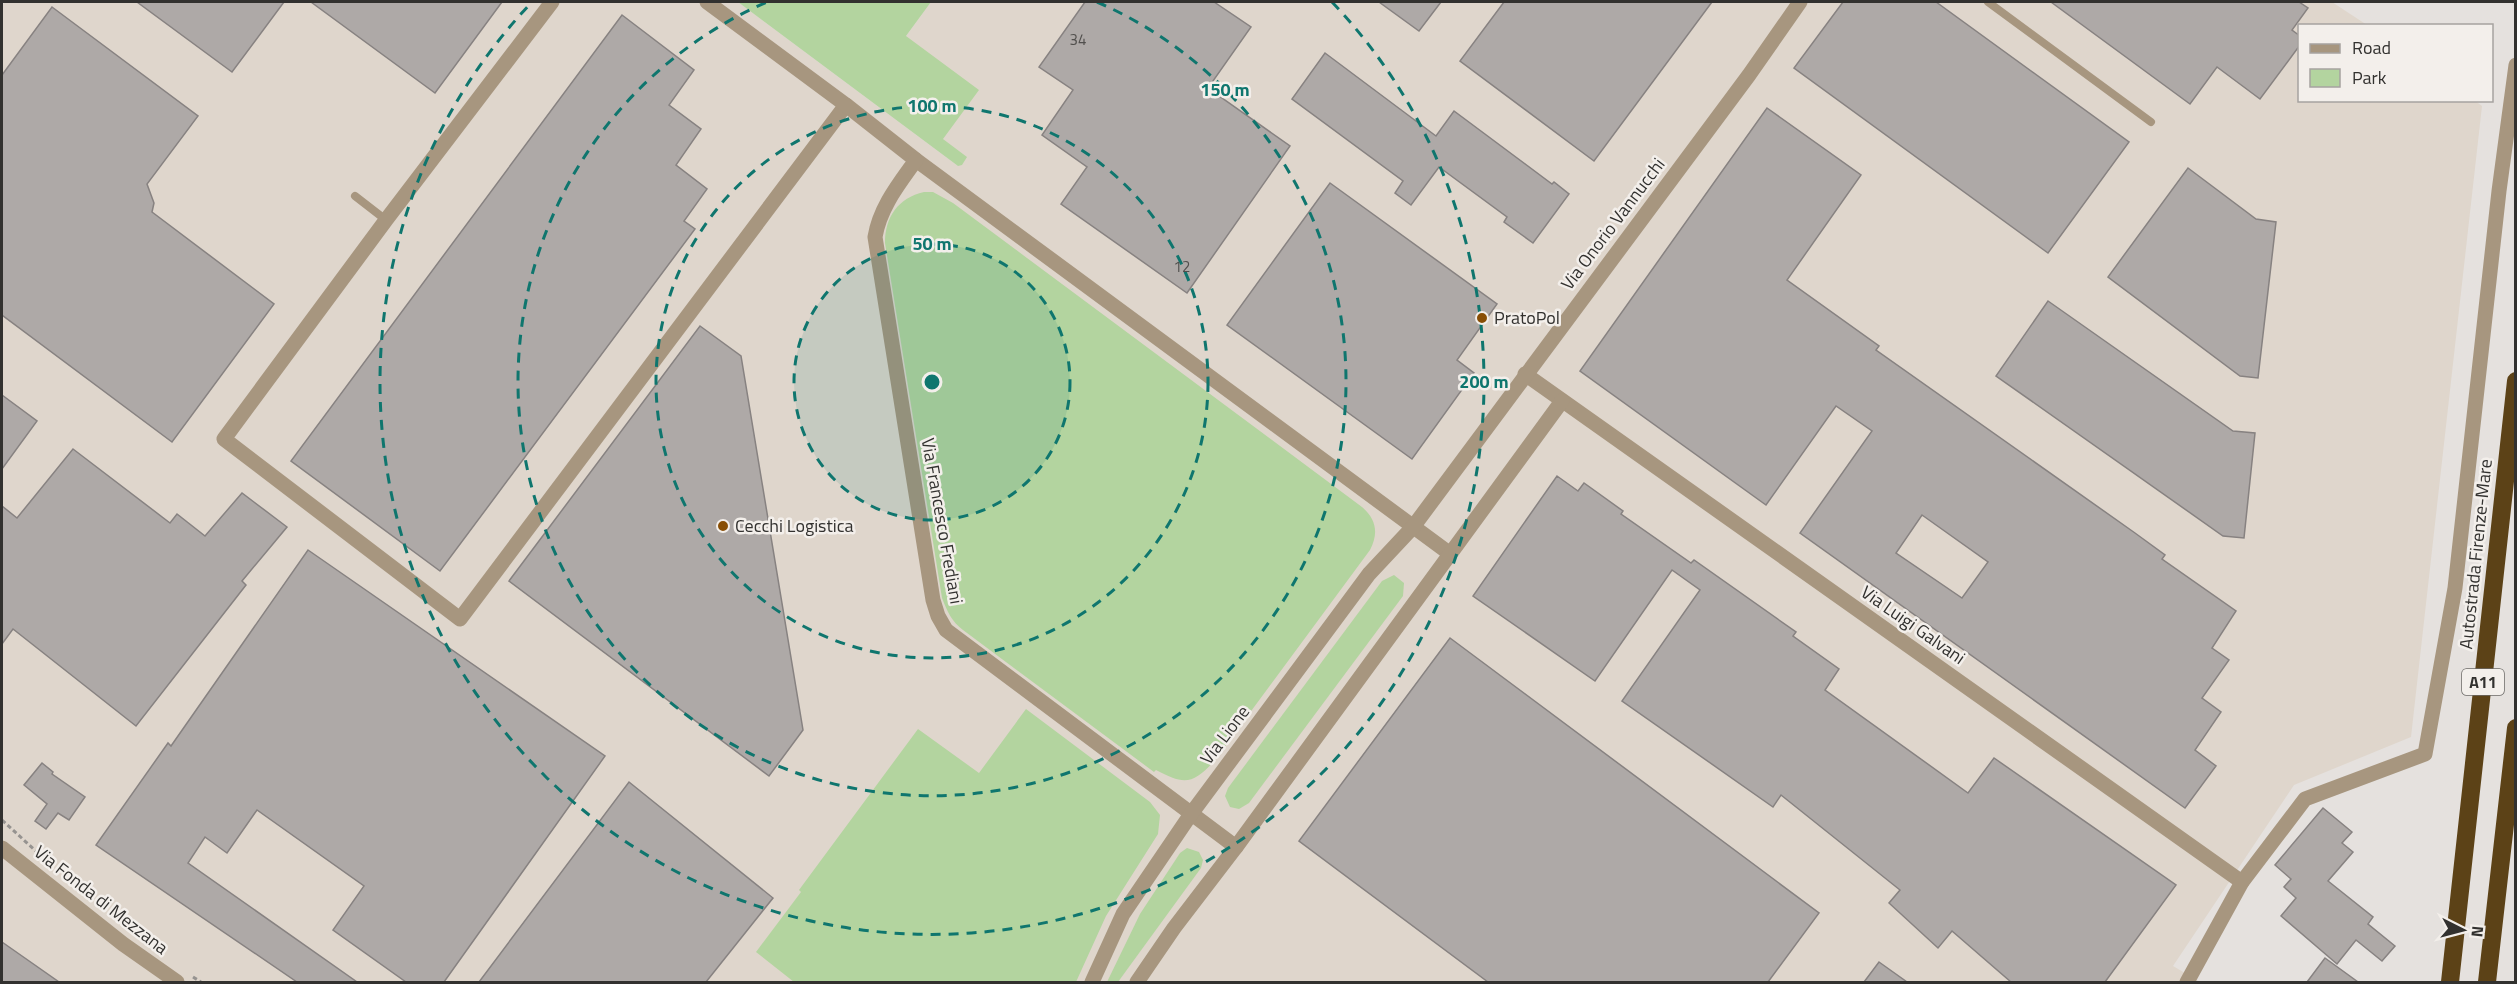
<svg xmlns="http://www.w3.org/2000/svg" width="2517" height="984" font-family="'Titillium Web',sans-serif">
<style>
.built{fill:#dfd6cc}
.green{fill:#b3d49f}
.building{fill:#aea9a7;stroke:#878281;stroke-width:1.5;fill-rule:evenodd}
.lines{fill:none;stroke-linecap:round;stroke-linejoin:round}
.path{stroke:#969390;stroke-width:3;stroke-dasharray:4.5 3;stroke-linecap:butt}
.service{stroke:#a7967f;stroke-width:8}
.minor{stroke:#a7967f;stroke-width:15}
.motorway{stroke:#5c4217;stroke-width:18}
.ring{fill:none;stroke:#0f766e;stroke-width:3;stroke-dasharray:10 8}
.poi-dot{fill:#884e05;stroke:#f3efeb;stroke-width:2}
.labels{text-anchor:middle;stroke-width:5;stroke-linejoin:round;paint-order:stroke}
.number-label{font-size:15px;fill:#514f4d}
.shield{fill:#f3efeb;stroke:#6c6a67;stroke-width:1.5}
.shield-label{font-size:16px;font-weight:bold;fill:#32312f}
.street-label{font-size:18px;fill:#32312f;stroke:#f3efeb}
.poi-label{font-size:18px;fill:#32312f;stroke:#f3efeb;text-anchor:start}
.centre{fill:#0f766e;stroke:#f3efeb;stroke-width:3}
.ring-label{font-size:18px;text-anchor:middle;font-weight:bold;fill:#0f766e;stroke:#f3efeb;stroke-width:5;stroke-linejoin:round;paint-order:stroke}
</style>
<rect width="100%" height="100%" fill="#e5e1de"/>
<polygon class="built" points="5,2 738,2 958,166 943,139 906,36 931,2 2332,2 2367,25 2300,26 2300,100 2474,100 2482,106 2411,737 2294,785 2173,966 2200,982 2,982 2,5"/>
<g class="green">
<polygon points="738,2 931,2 906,36 979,90 943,139 967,157 962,165 958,166"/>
<path d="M924 192H933L953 203 1362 507C1376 519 1379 533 1370 550L1215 760C1193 785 1184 785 1156 770L1154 772 963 630C952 622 947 611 942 598L885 243C885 217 898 198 924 192Z"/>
<polygon points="1394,575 1404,583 1403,596 1249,803 1239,809 1230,807 1225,796 1228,788 1382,581"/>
<polygon points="1026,709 1150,802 1160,815 1158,834 1106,916 1076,982 794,982 756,952 801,892 799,890 918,729 979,773"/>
<polygon points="1187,848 1199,852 1203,860 1201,868 1118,982 1107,982 1140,914 1180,853"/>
</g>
<g class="building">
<polygon points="137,2 284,2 232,72"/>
<polygon points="311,2 502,2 435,93"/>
<polygon points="1085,2 1214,2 1251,27 1208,88 1290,146 1187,293 1061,204 1087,167 1042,135 1073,90 1039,67"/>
<polygon points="1379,2 1441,2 1419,31"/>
<polygon points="1504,2 1712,2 1594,161 1460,61"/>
<polygon points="1843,2 1936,2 2129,142 2048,253 1794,68"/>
<polygon points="2051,2 2299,2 2308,8 2292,30 2300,36 2300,45 2260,99 2217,67 2190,104"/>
<polygon points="52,7 198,116 147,184 154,203 152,212 274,304 172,442 2,315 2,75"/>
<polygon points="622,15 694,70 669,105 701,129 676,165 707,189 684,221 695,229 440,571 291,461"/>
<polygon points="1325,53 1436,136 1454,111 1552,184 1554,182 1569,194 1533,243 1504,222 1507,217 1439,167 1411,205 1395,193 1403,181 1292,99"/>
<path d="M1767 108 1861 175 1787 280 1879 346 1876 350 2135 533 2165 555 2162 559 2236 611 2212 648 2229 660 2202 698 2221 712 2195 750 2216 766 2185 808 1800 533 1872 431 1836 406 1766 505 1580 371ZM1922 515 1988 562 1962 598 1896 553Z"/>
<polygon points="2188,168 2256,219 2276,222 2258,378 2240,376 2108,277"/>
<polygon points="1330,183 1497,304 1457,360 1474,373 1412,459 1227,325"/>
<polygon points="2048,301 2233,431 2255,433 2244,538 2223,536 1996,376"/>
<polygon points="700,326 741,356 803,730 769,776 509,581"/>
<polygon points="2,395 37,421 2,469"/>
<polygon points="73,449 170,523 177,514 205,536 242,493 287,527 242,581 246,585 136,726 13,629 2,644 2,506 17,518"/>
<polygon points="1557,476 1578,491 1584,483 1623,511 1621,514 1691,563 1694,560 1796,632 1793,636 1839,669 1825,690 1968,793 1994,758 2176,885 2105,982 2011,982 1952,931 1938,948 1889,903 1900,890 1781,795 1773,807 1622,701 1700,590 1672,570 1595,681 1473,596"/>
<polygon points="308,550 605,756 444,982 406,982 333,930 364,886 257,810 227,853 205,837 188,863 357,982 297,982 96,845 168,743 171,746"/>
<polygon points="1450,638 1819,913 1768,982 1488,982 1299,841"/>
<polygon points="42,763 53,772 52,774 85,797 69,820 58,813 46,829 35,821 47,804 24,785"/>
<polygon points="629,782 773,898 706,982 479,982"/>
<polygon points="2323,808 2352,832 2342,843 2353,852 2328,881 2373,917 2368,924 2395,946 2382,961 2356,940 2337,964 2281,916 2296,898 2284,887 2291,879 2275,865"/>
<polygon points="2,942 59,982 2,982"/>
<polygon points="2325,958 2358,982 2307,982"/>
<polygon points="1879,962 1907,982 1864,982"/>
</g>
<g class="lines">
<g class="path">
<polyline points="2,820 38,853"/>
<polyline points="193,977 201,982"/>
</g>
<g class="service">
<polyline points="1988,2 2151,122"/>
<polyline points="355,196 386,220"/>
</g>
<g class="minor">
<polyline points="552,2 386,220 224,439 460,619 846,105"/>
<polyline points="707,2 846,105 916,160 1449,553"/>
<path d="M916 160C899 184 880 207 875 237L933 600 938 616 946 630 1236 847"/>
<polyline points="1525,374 2242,882"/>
<polyline points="2,848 123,944 177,982"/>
<polyline points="1092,982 1123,914 1191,814 1369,574 1413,527 1749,75 1800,2"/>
<polyline points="1137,982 1174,928 1236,847 1562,401"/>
<polyline points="2187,982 2242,882 2305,799 2425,754 2455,588 2499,191 2516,65"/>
</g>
<g class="motorway">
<polyline points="2450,982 2516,381"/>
<polyline points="2487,982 2516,728"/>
</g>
</g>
<circle cx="932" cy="382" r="138" fill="#0f766e" fill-opacity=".12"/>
<g class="ring">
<circle cx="932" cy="382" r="138"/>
<circle cx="932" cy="382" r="276"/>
<path d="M1097 2A414 414 0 1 1 767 2"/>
<path d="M1332 2A552 552 0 1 1 532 2"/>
</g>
<g class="poi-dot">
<circle cx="1482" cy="318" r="6"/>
<circle cx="723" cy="526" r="6"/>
</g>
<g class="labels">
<g class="number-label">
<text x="1078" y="45">34</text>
<text x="1182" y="272">12</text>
</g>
<rect class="shield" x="2462" y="669" width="42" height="26" rx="4.5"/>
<g class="shield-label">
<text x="2483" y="688">A11</text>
</g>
<g class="street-label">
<text transform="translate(1613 224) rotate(-53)" y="6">Via Onorio Vannucchi</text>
<text transform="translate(942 521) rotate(80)" y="6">Via Francesco Frediani</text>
<text transform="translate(2476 554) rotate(-84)" y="6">Autostrada Firenze-Mare</text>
<text transform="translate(1913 625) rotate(35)" y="6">Via Luigi Galvani</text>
<text transform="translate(1225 735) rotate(-53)" y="6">Via Lione</text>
<text transform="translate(101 900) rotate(38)" y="6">Via Fonda di Mezzana</text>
</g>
<g class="poi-label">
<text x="1494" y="324">PratoPol</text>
<text x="735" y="532">Cecchi Logistica</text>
</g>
</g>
<circle cx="932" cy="382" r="9" class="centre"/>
<g class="ring-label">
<text x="1225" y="96">150 m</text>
<text x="932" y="112">100 m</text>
<text x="932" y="250">50 m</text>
<text x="1484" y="388">200 m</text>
</g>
<rect width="2517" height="984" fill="none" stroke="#32312f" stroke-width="6"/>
<rect x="2298" y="24" width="195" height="78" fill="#f3efeb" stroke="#a6a3a0" stroke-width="1.5"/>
<rect x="2310" y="44" width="30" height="9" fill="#a7967f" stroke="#a6a3a0" stroke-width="1.5"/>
<text x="2352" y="54" font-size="18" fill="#32312f">Road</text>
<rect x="2310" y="69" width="30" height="18" fill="#b3d49f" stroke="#a6a3a0" stroke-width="1.5"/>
<text x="2352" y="84" font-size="18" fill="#32312f">Park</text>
<g transform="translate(2463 930) rotate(96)" stroke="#f3efeb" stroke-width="4.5" paint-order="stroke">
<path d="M0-4.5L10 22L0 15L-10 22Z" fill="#32312f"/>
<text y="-9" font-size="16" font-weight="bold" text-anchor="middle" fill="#32312f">N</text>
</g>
</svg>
